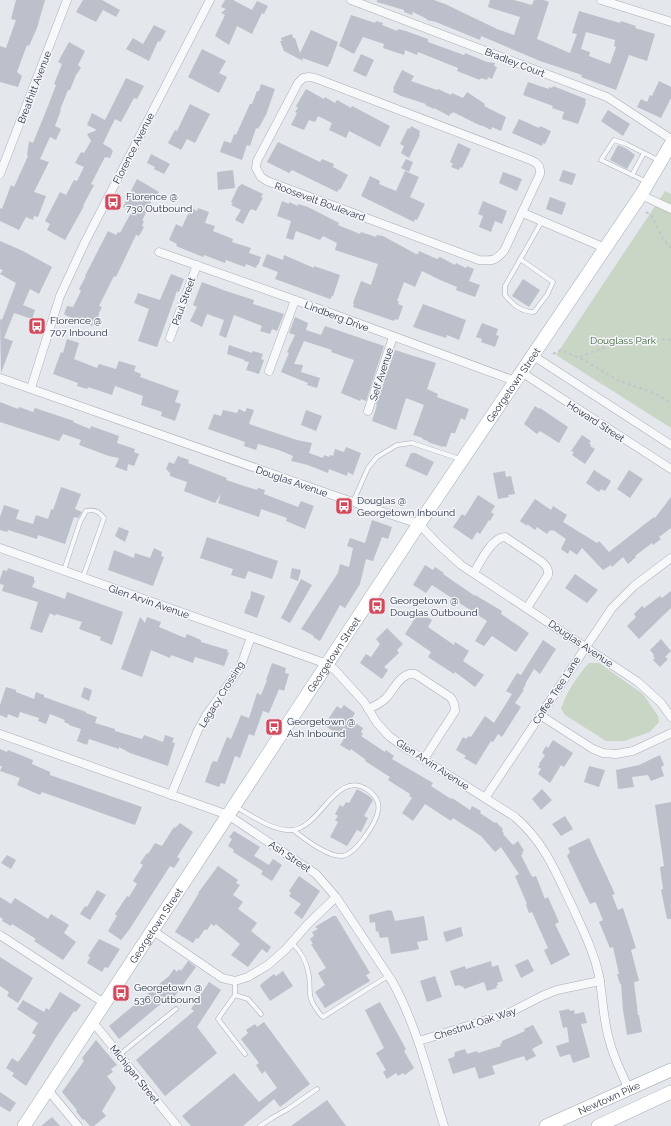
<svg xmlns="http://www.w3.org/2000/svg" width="671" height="1126" font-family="Raleway,sans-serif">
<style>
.green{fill:#c9d6c5}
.building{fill:#bbc0ca;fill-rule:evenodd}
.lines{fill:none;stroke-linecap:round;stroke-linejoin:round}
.lane-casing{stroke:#a9aeb7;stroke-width:5}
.street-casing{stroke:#a9aeb7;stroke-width:9}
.primary-casing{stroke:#a3abb8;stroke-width:14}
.path{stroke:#c2c5cb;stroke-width:2;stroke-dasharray:3 3;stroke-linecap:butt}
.lane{stroke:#f7f8fa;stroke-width:4}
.street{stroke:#f7f8fa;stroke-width:8}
.primary{stroke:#fff;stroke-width:13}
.labels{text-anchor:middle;stroke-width:3;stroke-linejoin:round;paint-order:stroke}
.street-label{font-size:10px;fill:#2b3445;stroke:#f4f6f9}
.poi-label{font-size:10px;fill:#2b3445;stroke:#f4f6f9;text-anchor:start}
.park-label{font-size:10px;fill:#3f6138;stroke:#f4f6f9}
</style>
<rect width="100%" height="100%" fill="#e4e7ec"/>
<g class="green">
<polygon points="665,191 671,194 671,428 556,355"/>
<path d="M589 663H599L643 694 658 716 659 722 650 732 624 741H606L565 715 561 709C566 693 577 676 589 663Z"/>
</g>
<g class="building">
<polygon points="16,0 45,0 37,28 29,46 27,45 17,72 22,76 18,87 0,82 0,46 6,48 16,20 11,19"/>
<polygon points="83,0 102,0 120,10 116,17 103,10 96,22 76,12"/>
<polygon points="225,0 233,0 252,10 257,1 268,6 264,14 262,13 252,34 237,26 229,45 215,36 225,15 221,13 226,9 221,7"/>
<path d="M377 0H434L445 4 497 29 514 35 520 17 488 7 490 0H514L532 5 534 0H544L549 2 537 39 570 53 577 34 572 33 579 11 620 23 621 21 636 26 635 28 655 34 647 61 629 55 616 90 581 77 582 75 540 61 481 36 480 40 436 22 427 20V19L413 12 412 15 404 12V10L377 2ZM586 32 615 40 614 46 616 47 610 64 589 56 590 52 581 49Z"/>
<polygon points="351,15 375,23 376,21 383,23 382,25 397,31 398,29 406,31 428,39 428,42 464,55 465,53 487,62 495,63 494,66 497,67 492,79 488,77 487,80 481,78 480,80 457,71 458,68 418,52 417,55 405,50 404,55 383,48 384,44 363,37 354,54 339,46"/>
<polygon points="154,25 166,31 160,42 158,41 149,61 126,49 133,38 143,44"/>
<polygon points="311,30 338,42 330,64 329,64 328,67 302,58 303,61 284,51 280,41 282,41 281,38 292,34 293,38 295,38 300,53"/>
<polygon points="69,42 85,51 78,65 81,68 76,75 70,90 68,90 60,110 61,110 55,126 61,129 56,140 50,137 40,159 49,162 34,192 46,196 38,217 34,216 33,220 26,217 19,230 0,221 0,208 2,209 11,185 14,187 28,156 27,155 29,141 33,143 48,106 56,85 54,84 62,64 58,62"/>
<polygon points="202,49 226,61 219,73 227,77 219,93 188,77"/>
<polygon points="361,54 374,60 366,77 353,71"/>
<polygon points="402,70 414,76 411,81 437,90 438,89 451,95 452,93 463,98 467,92 485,104 484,106 506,117 501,131 492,127 491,130 481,125 481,126 453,112 452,114 451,113 449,116 434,108 434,109 425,105 426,104 401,96 393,92 394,89 393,88"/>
<polygon points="126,78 144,86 137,99 134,98 121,122 115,119 108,133 103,144 112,149 111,150 113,151 110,158 105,157 91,184 94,185 83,206 84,206 65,240 47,230 50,224 45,221 60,192 66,195 74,180 77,181 84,167 75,163 81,152 84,153 91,141 87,134 97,130 87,125 92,113 105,120"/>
<polygon points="659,81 671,87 671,98 661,118 637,107 641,99 647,102 650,95 652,96"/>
<polygon points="528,82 549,89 549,87 552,88 553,86 586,99 585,102 586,103 578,124 562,119 564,112 552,108 553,106 523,95"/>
<polygon points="261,84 275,89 266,115 258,129 256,128 250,146 247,145 242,160 220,152 224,141 231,143 234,134 236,135 250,104 252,104 257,91 259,91"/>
<polygon points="306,89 324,99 325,97 335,103 337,100 351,108 352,106 390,126 380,147 349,131 346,138 329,130 332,123 318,116 315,122 309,120 304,130 291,125 297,113 295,112 298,108 296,106"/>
<polygon points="190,104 210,114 195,143 187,139 181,150 168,143 175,130 177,131"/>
<polygon points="608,110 630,124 623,136 601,121"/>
<polygon points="519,119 539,128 540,126 551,131 545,144 543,143 542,146 512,133"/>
<polygon points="411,126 420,131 419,134 420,135 409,158 401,153 404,146 400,144 408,128 410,129"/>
<polygon points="278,142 320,162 322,159 334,164 333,167 348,175 340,190 339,189 337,192 292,170 289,173 267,162"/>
<polygon points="458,143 471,149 462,168 460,167 459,170 451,167 453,164 450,162"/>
<polygon points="618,145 627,149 635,155 627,169 610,160"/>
<polygon points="151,154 170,164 164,174 154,169 155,167 147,163"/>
<polygon points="406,159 413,162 409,172 401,168"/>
<polygon points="233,170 235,188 218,190 217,172"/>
<polygon points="563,170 576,174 572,185 559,181"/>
<polygon points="405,171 419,177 410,197 425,204 417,220 415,219 414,222 361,196 370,176 380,181 379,184 396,191"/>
<polygon points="503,172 522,179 517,191 499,183"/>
<polygon points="137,179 159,192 154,201 152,200 142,221 144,221 142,226 144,227 139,236 136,235 116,277 114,276 99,306 102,307 99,313 97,326 93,325 92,326 67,316 64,314 67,306 73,307 81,291 79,289 86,276 85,276 108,231 116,235 118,232 120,233 132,211 123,207"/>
<polygon points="242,184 263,194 261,197 263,198 256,211 252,209 251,210 250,210 243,224 235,220 241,210 231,205 233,203 231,202 238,187"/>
<polygon points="550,197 566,203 562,215 546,209"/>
<polygon points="282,201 289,204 289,202 298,206 298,204 308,207 339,223 338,225 360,234 361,232 376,237 377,235 383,236 416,254 418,254 419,251 437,259 440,257 455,265 456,263 466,268 467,266 474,269 469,281 480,285 475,297 456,290 457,287 440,280 422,271 415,287 404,282 397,301 399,301 398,304 403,306 398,320 395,319 394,321 353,307 354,304 353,303 361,281 371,285 378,264 335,250 337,243 323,236 320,240 296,231 293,240 286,238 291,221 277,216"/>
<polygon points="483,201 507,211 502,224 495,221 491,232 479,227 483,216 478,214"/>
<polygon points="191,208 197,211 198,208 209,212 205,223 215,226 213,231 233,239 232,242 251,248 249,253 261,257 258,265 257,265 256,268 246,264 245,267 226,260 225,263 204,255 203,257 176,246 177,244 169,240 176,224 182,227"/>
<polygon points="0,241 23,251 52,267 39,294 30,289 23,305 35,310 32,319 14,313 4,338 13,341 1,373 0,319 2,320 16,283 0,274 3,270 0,269"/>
<polygon points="267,254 283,260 284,255 314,268 314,266 340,275 333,296 332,296 330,299 275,279 278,272 262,266"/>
<polygon points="171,274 184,279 179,292 177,291 157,347 138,341 149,309 134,303 138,293 160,300"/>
<polygon points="523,279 540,290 529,307 512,296"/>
<polygon points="202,282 226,291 254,300 253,304 284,314 277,331 272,329 270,334 260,331 262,326 234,315 226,338 219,335 224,320 207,314 202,327 190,321 197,307 193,305"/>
<polygon points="423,304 466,320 459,340 447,335 446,338 413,327"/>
<polygon points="295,317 308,323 306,330 321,335 325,326 384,346 366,401 361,399 360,401 341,393 354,360 331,352 332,350 304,341 294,364 303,365 301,372 320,378 317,388 307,385 308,383 281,372 289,353 287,352 295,335 289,333"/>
<polygon points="482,323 498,329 496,335 499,336 495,347 481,342 482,339 476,337"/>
<polygon points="67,339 79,343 74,359 97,368 99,364 116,369 119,361 136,366 134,371 141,374 140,377 179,391 175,402 181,404 175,421 161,416 162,412 141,405 143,396 115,386 112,395 88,387 87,389 77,386 78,383 53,374 61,352 63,353"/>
<polygon points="229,345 252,353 253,351 263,354 261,359 264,360 259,374 246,370 249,362 244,361 245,360 227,354"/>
<polygon points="395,350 436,363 427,389 438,394 437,397 469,409 465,420 461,418 455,433 451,433 446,447 443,446 443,447 428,442 428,441 422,439 423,438 413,435 424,405 406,398 396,430 372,421 377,405 376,404"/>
<polygon points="0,402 18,409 19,407 33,412 35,408 74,421 73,422 90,429 91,426 119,436 117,443 135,449 134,452 139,454 134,466 128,464 127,471 115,467 119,458 109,456 79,445 81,440 63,434 59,441 0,422"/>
<polygon points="535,406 539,409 540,408 568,427 559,443 540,431 537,434 524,424"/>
<polygon points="247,408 254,410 249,424 297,440 312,443 309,453 323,458 324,455 329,457 330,455 333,456 335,449 344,452 346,447 361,453 353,475 348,472 347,476 329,469 328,473 308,465 291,461 293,456 279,450 258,444 256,450 244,446 245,442 208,429 214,414 221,416 223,410 237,413 239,409 245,412"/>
<polygon points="306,410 322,416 316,431 301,425"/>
<polygon points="582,435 591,441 589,443 591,445 590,446 595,449 585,464 572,455 574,452 571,451"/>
<polygon points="411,453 415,453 434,462 427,476 405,466"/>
<polygon points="178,456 189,460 188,463 227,478 226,480 257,490 258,488 265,490 264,494 298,507 301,501 314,506 305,529 286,521 287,518 261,509 259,517 218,503 221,494 215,503 184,491 187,482 170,476 170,473 166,469 169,462 174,464"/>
<polygon points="594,470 611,481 605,491 601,489 599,492 586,483"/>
<polygon points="629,470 643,479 630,498 617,489"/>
<polygon points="505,471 506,477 511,476 515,494 508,495 509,497 498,499 493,473"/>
<polygon points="61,487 81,494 75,509 82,512 78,518 74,517 65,544 38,535 37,539 8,530 7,532 0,530 0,517 4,505 19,510 16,519 33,524 36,515 48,519 51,509 53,510"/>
<polygon points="478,495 495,506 491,512 494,514 490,521 489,520 480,534 477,532 472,540 453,527 462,514 465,516"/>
<polygon points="671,497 671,528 659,537 661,539 653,545 652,543 635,556 636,557 628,564 623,557 612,567 611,565 603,570 582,548 577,555 570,550 568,554 561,549 566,539 553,530 552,531 550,530 547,534 537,527 535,530 527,524 527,526 520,521 535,499 551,510 553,506 567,515 563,522 597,543 599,541 609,552 654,517 655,518"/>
<polygon points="372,520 392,527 388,539 382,537 373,561 366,559 360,584 345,608 340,605 320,641 313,637 314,636 301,629 338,573 340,564 349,567 353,548 347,546 350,538 365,543"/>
<polygon points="119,527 129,531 125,542 115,536"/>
<polygon points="207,537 278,561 272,579 248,571 245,579 231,575 233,569 200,558"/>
<polygon points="154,548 162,552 161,556 164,557 153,586 108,570 114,550 134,558 135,553 150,558"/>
<polygon points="425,565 433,570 435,567 444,573 443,574 475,596 475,595 502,611 501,614 529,633 516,652 492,636 484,646 475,641 487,621 432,585 426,593 413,585"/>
<polygon points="8,568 34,577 34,580 35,581 32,587 65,599 67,592 123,612 112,645 100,640 101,637 79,629 82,622 56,614 55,616 50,613 42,633 30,629 38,602 2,591 4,585 0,584 0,579 3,570 7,571"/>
<polygon points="292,568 301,570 298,581 290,578"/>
<polygon points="575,574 598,590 587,603 565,588"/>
<polygon points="301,579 312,585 290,623 281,618"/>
<polygon points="251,591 265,596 257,618 244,613 249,599 250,600"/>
<polygon points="671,591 671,608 639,639 627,626 636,617 634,614 642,606 644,608 660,596 662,598"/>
<polygon points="419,612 432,620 428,627 454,645 455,642 469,651 463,661 484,675 475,687 455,672 454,674 428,657 431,652 405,634"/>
<polygon points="140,617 145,623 147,617 161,622 159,627 185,638 187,634 201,640 201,642 228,650 227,652 229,653 224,666 195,657 193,663 171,655 170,658 151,650 142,677 121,669"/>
<polygon points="387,628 403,644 397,650 399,653 384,667 388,670 382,679 360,663 366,654 371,657 380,644 376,639"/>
<polygon points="661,639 671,651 665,657 668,659 660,667 653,660 655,658 653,656 654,655 650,650"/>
<polygon points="543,640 556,649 540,674 534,669 525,684 526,684 523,689 524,690 515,703 521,707 502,737 498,734 493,742 491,741 476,765 464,758 466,756 456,750 463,737 466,739 469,736 471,737 485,716 494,723 512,694 506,691 517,673 521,675"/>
<polygon points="272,663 286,668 285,673 289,674 284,691 279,689 269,713 263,711 254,736 249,734 240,758 235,756 225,784 221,783 219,787 205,782 211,765 213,761 217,762 227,737 231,739 241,715 249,718 257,693 261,695 267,680 266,680"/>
<polygon points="6,687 16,690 16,692 34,699 36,692 44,695 44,697 86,712 86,713 97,717 95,723 115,729 115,731 142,739 144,735 163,742 165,735 174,738 172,742 175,743 168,766 130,753 119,747 119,749 89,739 87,745 77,741 81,729 69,725 69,724 64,722 65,720 50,714 46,724 38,721 39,718 20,712 18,718 8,714 7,718 0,715 0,705"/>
<polygon points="84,687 92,690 89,701 81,697"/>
<polygon points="344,705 355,713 351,720 363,728 361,732 363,734 361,736 385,752 386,750 394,756 392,759 433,783 431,786 451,799 452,798 470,810 472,806 481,811 480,813 495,823 496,822 503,829 502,831 504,833 503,834 513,845 518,841 524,851 522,852 523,854 521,855 531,875 533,877 536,876 545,899 548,897 559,922 555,924 570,955 551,965 544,950 548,948 532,912 529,913 526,905 527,904 515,876 519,874 501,847 495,852 481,836 453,818 451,821 425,804 413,821 402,813 412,798 409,796 410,794 388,780 390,777 365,761 366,760 351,749 350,751 340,745 344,739 324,725 337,706 341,709"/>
<polygon points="553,740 573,753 564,767 561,765 550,783 538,774 541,769 538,767 540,764 539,764 545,755 542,753 546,746 548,748"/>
<polygon points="0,749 7,752 8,750 33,760 32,764 50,772 50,775 142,807 135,825 42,792 40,795 17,785 20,778 0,771 2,766 0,766"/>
<polygon points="660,755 664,765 661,767 664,776 651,781 648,775 632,777 634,787 618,789 616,770 639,765"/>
<polygon points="589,766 605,770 599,787 584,782"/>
<polygon points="357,789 369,796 373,800 364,816 368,818 361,832 357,830 347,846 330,837 338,822 335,820 338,816 335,814 340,805 343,807 346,802 349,803"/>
<polygon points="542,789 552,800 541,810 532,799"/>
<polygon points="671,802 671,919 667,919 661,890 663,889 660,867 664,866 655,805"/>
<polygon points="565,816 573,829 561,836 552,824"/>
<polygon points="180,823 193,832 177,857 180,859 174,868 170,866 129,930 121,940 108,931 117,916 115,914 127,896 129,897 137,884 133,881 143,865 140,863 147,853 148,854 155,843 162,846 174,827 175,828"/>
<polygon points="234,831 260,847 254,856 269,865 273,859 282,865 272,881 261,874 263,871 233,852 234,850 228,846 232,839 229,837"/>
<polygon points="589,838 615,894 612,895 618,910 623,908 636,948 631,950 639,981 634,982 638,1015 639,1015 642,1032 627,1035 623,1010 621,984 620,984 617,974 619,974 613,947 610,948 599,922 603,920 596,903 595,902 590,904 567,856 570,852 568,848"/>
<polygon points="7,855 16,860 11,869 1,863"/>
<polygon points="218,866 238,880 236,883 240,885 233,895 243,902 238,909 257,923 251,931 271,947 267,953 262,949 248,967 231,955 240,944 216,924 214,926 211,924 207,930 205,929 198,939 196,938 193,943 175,932 199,893 198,893"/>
<polygon points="299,876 320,891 302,919 294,913 301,904 289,896 291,893 289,891"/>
<polygon points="97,890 106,895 90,920 80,914 85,906 87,907"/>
<polygon points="0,897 11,904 15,898 48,919 51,914 69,925 64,933 76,942 63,960 34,941 36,939 12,924 11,926 2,921 3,919 0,917"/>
<polygon points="389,910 392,911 395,921 424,916 428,940 417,942 419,949 416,950 391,954 388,937 380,938 378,931 376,932 375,922 370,923 369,915"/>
<polygon points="333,916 336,916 370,973 366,975 370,981 325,1008 315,992 325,985 318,973 326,968 311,944 313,944 310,939 314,936 312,932 318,929 315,927"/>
<polygon points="461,927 463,936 446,942 443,932"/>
<polygon points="99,939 120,949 108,968 105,967 102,972 87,963 90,957 88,956"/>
<polygon points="0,957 33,978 18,1003 7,996 9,992 0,986"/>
<polygon points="528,959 534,971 521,978 515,965"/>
<polygon points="188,961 196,967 174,997 173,996 171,999 169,997 119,1039 109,1026 169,976 174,969 177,972 179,969 181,971"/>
<polygon points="491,961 492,967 498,965 503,981 497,983 498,985 496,986 497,988 487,991 484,982 464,989 463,986 461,987 460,985 455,986 450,971 465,966 466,969"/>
<polygon points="283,971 293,986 270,1001 260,986 261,984 274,974 276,976"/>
<polygon points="435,976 442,997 427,1002 420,981"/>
<polygon points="209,982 221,990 197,1027 217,1053 165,1096 136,1060 194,1011 191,1009"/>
<polygon points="60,992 81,1005 76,1012 74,1011 55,1039 26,1086 12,1076 14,1073 6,1068 12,1058 18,1062 26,1051 36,1035 32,1033 38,1023 17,1009 23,1000 44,1012 46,1008 49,1010"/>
<polygon points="380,1002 406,1049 404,1051 414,1068 405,1075 403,1073 398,1076 396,1073 387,1079 383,1072 386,1070 376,1053 384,1048 365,1010"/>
<polygon points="569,1009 570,1011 574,1010 575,1014 584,1012 587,1023 581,1024 590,1057 573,1063 570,1054 560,1057 556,1046 569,1042 567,1027 563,1028 559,1011"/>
<polygon points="264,1022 310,1084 280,1107 274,1099 243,1126 191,1126 182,1116 234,1073 259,1102 277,1088 265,1071 262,1074 256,1065 259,1063 241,1039 248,1033 246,1030 255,1024 257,1027"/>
<polygon points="533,1025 543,1043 532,1049 536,1056 526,1061 524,1056 492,1066 495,1074 479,1079 475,1067 453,1074 448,1059 454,1057 455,1052 465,1049 467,1054 477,1051 478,1053 501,1046 500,1044 502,1043 502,1041 525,1031 524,1029"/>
<polygon points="96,1040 117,1065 111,1069 113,1072 107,1076 116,1088 102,1111 106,1116 94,1126 90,1126 84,1119 83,1120 76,1111 77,1110 62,1092 84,1061 82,1058"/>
<polygon points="0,1092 16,1103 10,1112 0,1106"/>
<polygon points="327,1100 346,1126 291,1126"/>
<polygon points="52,1117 60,1126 41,1126"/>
</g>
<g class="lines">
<defs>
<g id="lane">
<polyline points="632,175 644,153"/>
<polyline points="647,182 601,160 614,140 626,144 658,160"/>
<path d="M520 259 553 282 547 295 534 312C521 312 513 305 505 295V286L542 221"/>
<polyline points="353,502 368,468 377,457 397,445 412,443 460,459"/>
<path d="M64 570 80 522 86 511C94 509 99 511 104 518L83 577"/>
<path d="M236 807C251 815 274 832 292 830 321 828 336 768 368 790 375 795 380 802 378 811 376 823 355 856 341 856 326 856 305 839 293 830"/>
<path d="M292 943C302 952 307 963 309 976 311 989 307 995 315 1007 318 1011 319 1014 323 1017L388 976"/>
<polyline points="235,981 235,995 218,1019 245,1054"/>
<polyline points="235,995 248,999 261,1014"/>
<polyline points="119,1055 176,1009"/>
<polyline points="260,1126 272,1118 288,1109 317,1089"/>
</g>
<g id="street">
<polyline points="351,0 607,97 671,139"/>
<polyline points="601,0 671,22"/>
<path d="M309 77 315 78 528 159C536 162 541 165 540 174L504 251C495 261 492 261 479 260L267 181 261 177 256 168 257 161 298 83 303 78Z"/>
<polyline points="0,174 67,0"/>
<polyline points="641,195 671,209"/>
<polyline points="523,213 605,248"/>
<polyline points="159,252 295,300 515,381"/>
<polyline points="170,338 197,265"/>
<polyline points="532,355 671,445"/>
<polyline points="269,371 295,300"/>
<polyline points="521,372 671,469"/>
<polyline points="0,378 338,497 419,524 439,545 461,565 638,682 661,703 671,717"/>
<polyline points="31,388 60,296 85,242 210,0"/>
<polyline points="368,411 393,337"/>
<path d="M0 548 327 664 335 670 364 702 377 723 389 736 404 747 515 817C545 843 556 873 573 908 583 930 594 952 599 976 603 997 603 1019 609 1039 613 1057 622 1073 629 1090"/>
<path d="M474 573C480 562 492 537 505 537L542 562C546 566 549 569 548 575L527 608"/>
<path d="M368 709C375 706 382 703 387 697 395 688 401 672 415 674L450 697C454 701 455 705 455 711L424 759"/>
<polyline points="540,715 593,749 603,753 616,754 633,751 671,733"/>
<path d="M0 734 228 815 316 874 336 897 392 981C417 1026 429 1077 444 1126"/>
<polyline points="171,795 198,730 207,714 240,668 251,637"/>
<polyline points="485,798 612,608 634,586 671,558"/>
<polyline points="152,930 222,978 235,981 248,977 268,965 286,949 308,924 336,897"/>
<polyline points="0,935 104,1003"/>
<polyline points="92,1021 177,1126"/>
<polyline points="419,1041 509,1013 542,996 557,990 600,981"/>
<polyline points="48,1090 78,1126"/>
</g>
<g id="primary">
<path id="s1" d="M24 1126 419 524 641 195 671 144"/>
<path id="s2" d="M546 1126 671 1070"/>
<polyline points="598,1126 671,1092"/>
</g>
</defs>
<use href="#lane" class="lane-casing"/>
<use href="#street" class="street-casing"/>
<use href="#primary" class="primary-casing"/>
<g class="path">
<polyline points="646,212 651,215 663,239 671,248"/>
<polyline points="553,354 561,350 584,360 617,380 654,393 671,403"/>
<path d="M580 357C604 346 644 336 671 340"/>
</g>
<use href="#lane" class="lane"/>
<use href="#street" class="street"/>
<use href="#primary" class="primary"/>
</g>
<defs>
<symbol id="bus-square" viewBox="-11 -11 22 22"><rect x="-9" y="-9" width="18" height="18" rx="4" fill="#d1495b" stroke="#f4f6f9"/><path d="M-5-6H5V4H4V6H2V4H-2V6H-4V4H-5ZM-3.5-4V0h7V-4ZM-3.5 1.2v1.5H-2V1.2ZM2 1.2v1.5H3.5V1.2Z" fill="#fff"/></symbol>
</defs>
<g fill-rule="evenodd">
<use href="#bus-square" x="103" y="192" width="20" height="20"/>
<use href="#bus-square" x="27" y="316" width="20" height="20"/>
<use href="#bus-square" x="334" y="496" width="20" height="20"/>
<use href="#bus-square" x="367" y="596" width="20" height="20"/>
<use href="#bus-square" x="264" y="717" width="20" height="20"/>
<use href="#bus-square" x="111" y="983" width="20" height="20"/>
</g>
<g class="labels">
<g class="street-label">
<text transform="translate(515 62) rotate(21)" y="4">Bradley Court</text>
<text transform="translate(34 87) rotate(-69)" y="4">Breathitt Avenue</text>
<text transform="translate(133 148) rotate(-63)" y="4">Florence Avenue</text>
<text transform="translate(320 201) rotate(20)" y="4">Roosevelt Boulevard</text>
<text transform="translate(183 301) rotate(-70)" y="4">Paul Street</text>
<text transform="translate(337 316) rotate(21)" y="4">Lindberg Drive</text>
<text transform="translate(381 374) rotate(-72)" y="4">Self Avenue</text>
<text dy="4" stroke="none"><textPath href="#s1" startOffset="888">Georgetown Street</textPath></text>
<text transform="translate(596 421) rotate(33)" y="4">Howard Street</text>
<text transform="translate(292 481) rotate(19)" y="4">Douglas Avenue</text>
<text transform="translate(149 601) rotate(19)" y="4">Glen Arvin Avenue</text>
<text transform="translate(581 643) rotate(34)" y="4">Douglas Avenue</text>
<text dy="4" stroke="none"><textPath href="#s1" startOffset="564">Georgetown Street</textPath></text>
<text transform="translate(556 690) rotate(-57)" y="4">Coffee Tree Lane</text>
<text transform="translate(221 694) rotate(-58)" y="4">Legacy Crossing</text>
<text transform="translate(433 764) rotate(33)" y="4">Glen Arvin Avenue</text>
<text transform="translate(290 856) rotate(34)" y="4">Ash Street</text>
<text dy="4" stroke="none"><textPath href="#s1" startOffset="240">Georgetown Street</textPath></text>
<text transform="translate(475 1023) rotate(-18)" y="4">Chestnut Oak Way</text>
<text transform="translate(135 1074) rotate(51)" y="4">Michigan Street</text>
<text dy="4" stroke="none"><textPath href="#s2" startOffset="69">Newtown Pike</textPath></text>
</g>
<g class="poi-label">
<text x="126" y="200">Florence @<tspan x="126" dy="12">730 Outbound</tspan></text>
<text x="50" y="324">Florence @<tspan x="50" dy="12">707 Inbound</tspan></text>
<text x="357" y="504">Douglas @<tspan x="357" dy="12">Georgetown Inbound</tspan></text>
<text x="390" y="604">Georgetown @<tspan x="390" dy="12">Douglas Outbound</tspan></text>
<text x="287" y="725">Georgetown @<tspan x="287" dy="12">Ash Inbound</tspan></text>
<text x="134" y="991">Georgetown @<tspan x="134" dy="12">536 Outbound</tspan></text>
</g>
<g class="park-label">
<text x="623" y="344">Douglass Park</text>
</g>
</g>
</svg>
